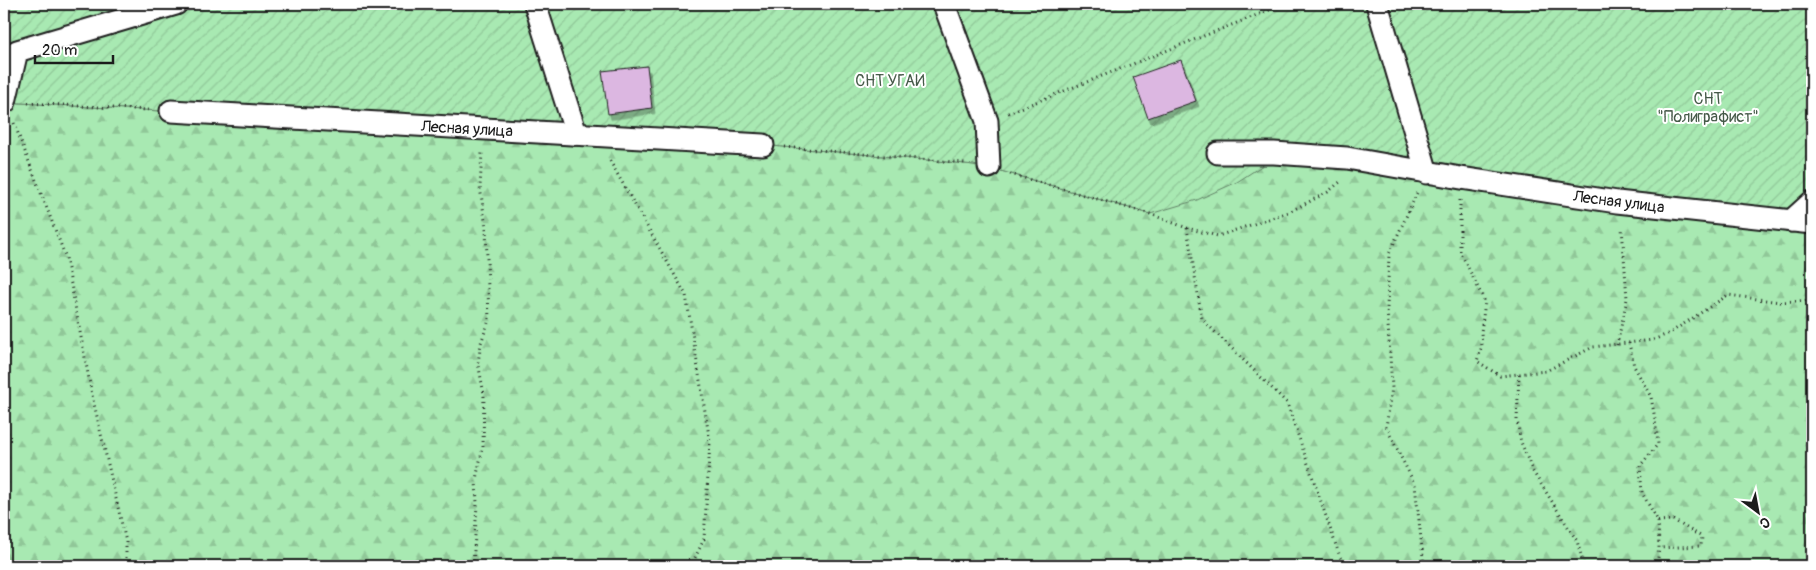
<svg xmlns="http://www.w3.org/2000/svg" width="1816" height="570" font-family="Pangolin,sans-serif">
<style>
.forest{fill:url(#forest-firs);stroke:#628267}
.garden{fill:url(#garden-furrows);stroke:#628267}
.building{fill:#dcb7e1;stroke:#1c1c1c;filter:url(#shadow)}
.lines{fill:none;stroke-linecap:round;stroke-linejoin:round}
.street-casing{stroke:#1c1c1c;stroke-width:25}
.path{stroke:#1c1c1c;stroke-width:3;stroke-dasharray:1 4;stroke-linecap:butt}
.street{stroke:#fff;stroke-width:21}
.labels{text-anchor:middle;stroke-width:4;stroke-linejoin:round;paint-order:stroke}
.park-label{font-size:16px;fill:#465a49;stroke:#fff}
.street-label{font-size:16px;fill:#1c1c1c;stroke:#fff}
</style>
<defs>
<pattern id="forest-firs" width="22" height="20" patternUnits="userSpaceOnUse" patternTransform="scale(1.25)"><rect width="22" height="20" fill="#a8e9b2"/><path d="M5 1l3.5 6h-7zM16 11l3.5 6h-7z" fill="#90c798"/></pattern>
<pattern id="garden-furrows" width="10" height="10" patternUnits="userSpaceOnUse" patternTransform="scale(1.25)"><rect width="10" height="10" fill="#a8e9b2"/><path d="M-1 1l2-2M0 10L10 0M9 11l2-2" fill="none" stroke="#90c798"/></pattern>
<filter id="shadow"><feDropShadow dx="3" dy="5.5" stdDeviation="0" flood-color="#0004"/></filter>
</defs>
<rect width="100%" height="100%" fill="#f4e9f6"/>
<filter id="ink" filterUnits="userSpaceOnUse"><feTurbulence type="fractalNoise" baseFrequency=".02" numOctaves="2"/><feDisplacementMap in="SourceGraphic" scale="10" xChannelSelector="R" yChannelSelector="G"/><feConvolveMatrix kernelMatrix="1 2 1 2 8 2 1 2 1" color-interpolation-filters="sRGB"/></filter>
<g filter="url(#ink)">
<polygon class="forest" points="4,102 772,146 938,161 974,165 989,171 994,169 1150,214 1280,154 1812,223 1812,566 4,566"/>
<polygon class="garden" points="4,4 1812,4 1812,223 1280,154 1237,182 1197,200 1150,214 994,169 989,171 974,165 938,161 772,146 4,102"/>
<g class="building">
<polygon points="1181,60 1196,101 1148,118 1133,77"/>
<polygon points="647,66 652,108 608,114 602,71"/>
</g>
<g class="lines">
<defs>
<g id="street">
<polyline points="535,4 576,134"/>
<polyline points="944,4 987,121 989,167"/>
<polyline points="1377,4 1427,173"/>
<polyline points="4,102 5,102 17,51 176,4"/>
<polyline points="171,111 763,145"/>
<polyline points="1218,153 1274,153 1347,158 1461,178 1617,202 1812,223"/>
<polyline points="1791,221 1812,202"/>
</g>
</defs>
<use href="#street" class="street-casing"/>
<g class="path">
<polyline points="28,103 149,110"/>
<polyline points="1008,113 1285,4"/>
<polyline points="14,123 66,258 92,395 126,542 126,566"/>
<polyline points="784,147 965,163"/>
<polyline points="610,161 686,295 710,442 704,539 691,566"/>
<polyline points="1010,174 1150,214 1187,228 1218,236 1289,212 1328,192 1340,182"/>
<polyline points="1417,193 1389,254 1387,308 1392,388 1386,427 1415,485 1424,566"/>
<polyline points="1460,200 1460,251 1485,302 1481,332 1482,346 1477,361 1500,376 1546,371 1593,347 1653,340 1670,333 1728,295 1780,302 1812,300"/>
<polyline points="1187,228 1202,319 1287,403 1340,557 1346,566"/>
<polyline points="1629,343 1634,366 1651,397 1655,419 1658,444 1640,466 1642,493 1658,521 1659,548 1657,566"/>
<polyline points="1617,345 1627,299 1622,227"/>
<polyline points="1519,374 1517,420 1521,442 1532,470 1577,541 1584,566"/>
<polyline points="1658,521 1673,520 1702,537 1701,546 1659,548"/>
<polyline points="473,566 477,505 476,479 483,447 484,394 478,363 481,343 489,320 486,228 480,187 482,152"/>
</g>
<use href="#street" class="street"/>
</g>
</g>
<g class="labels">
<g class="park-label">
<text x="890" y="86">СНТ УГАИ</text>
<text x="1708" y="104">СНТ<tspan x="1708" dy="18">"Полиграфист"</tspan></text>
</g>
<g class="street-label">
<text transform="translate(467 128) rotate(3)" y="6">Лесная улица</text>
<text transform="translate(1619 201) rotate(7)" y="6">Лесная улица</text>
</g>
</g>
<rect width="1816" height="570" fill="none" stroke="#fff" stroke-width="20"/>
<rect x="10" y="10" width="1796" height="550" fill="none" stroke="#1c1c1c" stroke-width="2" filter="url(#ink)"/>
<g transform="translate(1758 512) rotate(148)" stroke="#ffffff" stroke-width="4" paint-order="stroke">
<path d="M0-4L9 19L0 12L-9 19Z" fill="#1c1c1c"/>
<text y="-8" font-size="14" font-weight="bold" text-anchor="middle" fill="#1c1c1c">С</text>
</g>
<path d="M35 55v8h78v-8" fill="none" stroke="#1c1c1c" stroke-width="2.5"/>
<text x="42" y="55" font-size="15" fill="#1c1c1c" stroke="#ffffff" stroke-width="4" paint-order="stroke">20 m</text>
</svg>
